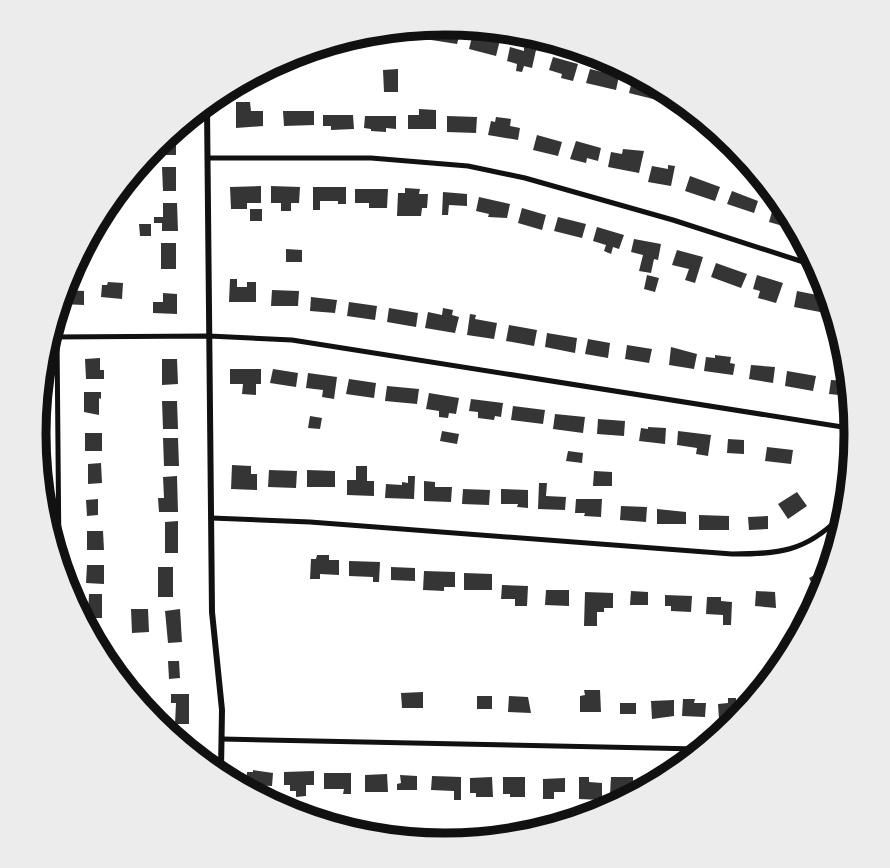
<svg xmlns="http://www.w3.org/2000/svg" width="890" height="868" font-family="'Alegreya Sans',sans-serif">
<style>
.building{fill:#353535}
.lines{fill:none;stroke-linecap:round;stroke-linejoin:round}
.minor{stroke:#111;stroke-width:5}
.tertiary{stroke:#111;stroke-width:6}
.rim{fill:none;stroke:#111;stroke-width:9}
</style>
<rect width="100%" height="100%" fill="#fff"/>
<g class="building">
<polygon points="440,24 461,29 457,44 425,39 428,26"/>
<polygon points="473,33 500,40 496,56 469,49"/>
<polygon points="510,47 524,51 524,47 536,50 532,68 524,66 522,72 516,71 517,64 507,61"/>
<polygon points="553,57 578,64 573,81 561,78 562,74 549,70"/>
<polygon points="398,69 398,92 384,92 383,70"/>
<polygon points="590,69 619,76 616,90 586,83"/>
<polygon points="633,77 640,79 660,92 657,100 629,93"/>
<polygon points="236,102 250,102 251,111 263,111 263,126 236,128"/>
<polygon points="419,109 436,110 436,129 408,129 408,115 419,115"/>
<polygon points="283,111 314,111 314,125 284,126"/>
<polygon points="323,115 353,115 354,129 331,130 331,126 323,126"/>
<polygon points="365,116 396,116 396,129 386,128 386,132 371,131 371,129 364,128"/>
<polygon points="447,116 477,117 476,133 447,132"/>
<polygon points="496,117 511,119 510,126 520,128 518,140 488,135 491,121 495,122"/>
<polygon points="176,129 176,155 162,155 162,144 158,144 158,141"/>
<polygon points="537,135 562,142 558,156 533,150"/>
<polygon points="576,141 601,148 598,161 587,158 586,163 570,159"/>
<polygon points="623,149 644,151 639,173 608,167 611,152 622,154"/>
<polygon points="668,165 675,166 671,186 648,182 652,166 668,169"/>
<polygon points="162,167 176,167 176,191 163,191"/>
<polygon points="690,176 720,187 715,201 685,191"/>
<polygon points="261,186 261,203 247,203 247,209 231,209 230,187"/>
<polygon points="271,186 300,187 299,203 291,203 291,211 281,211 281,203 271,203"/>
<polygon points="313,187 346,187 346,204 338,204 338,201 320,201 320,210 313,210"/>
<polygon points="405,188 420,189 419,194 428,194 427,208 422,208 421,216 397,216 398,193 405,193"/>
<polygon points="355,189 388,189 387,208 369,208 369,203 355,203"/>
<polygon points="732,191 758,201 754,213 727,204"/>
<polygon points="443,192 467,194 467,206 449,205 448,215 442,215"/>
<polygon points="479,197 510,204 507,218 488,217 489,214 476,211"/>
<polygon points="163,203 177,203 178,231 162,231 162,223 154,223 154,217 163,217"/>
<polygon points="522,208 546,215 542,230 518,223"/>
<polygon points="773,208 780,210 791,225 790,228 769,222"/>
<rect x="250" y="209" width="12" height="12"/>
<polygon points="558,217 586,224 582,238 554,231"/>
<polygon points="139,224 151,224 151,236 140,236"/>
<polygon points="597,227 624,235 619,249 613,247 611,254 604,251 606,245 593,241"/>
<polygon points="634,239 661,244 658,260 654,259 651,273 639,271 643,255 631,252"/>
<rect x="161" y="243" width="15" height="26"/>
<polygon points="286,249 302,250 302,262 286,262"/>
<polygon points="677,250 703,257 695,283 685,280 689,269 672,265"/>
<polygon points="716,263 747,274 741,288 711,277"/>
<polygon points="647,275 659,278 655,292 644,289"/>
<polygon points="757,275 783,283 776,303 758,298 760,291 753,289"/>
<polygon points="230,279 237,279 237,287 247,287 247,282 256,282 256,302 229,302"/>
<polygon points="108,282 123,283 122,299 101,297 102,285 107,285"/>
<polygon points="62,290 84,291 84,305 62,304"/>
<polygon points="272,290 299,291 298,306 271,306"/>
<polygon points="797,291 822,296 820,312 794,307"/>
<polygon points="163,293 177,294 177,314 153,313 153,302 163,302"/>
<polygon points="311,297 337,300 335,313 310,311"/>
<polygon points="349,302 377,306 375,320 347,316"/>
<polygon points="389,308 418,313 416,327 387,322"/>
<polygon points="443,308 453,310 452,315 459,317 455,333 425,328 428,312 442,315"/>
<polygon points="470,314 476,315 475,319 497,323 494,339 467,335"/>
<polygon points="509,325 537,330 534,346 506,341"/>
<polygon points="547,333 577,338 575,353 545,347"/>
<polygon points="588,339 610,343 608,358 585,354"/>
<polygon points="627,345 652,349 649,363 625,359"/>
<polygon points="671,347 697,354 694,369 669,365"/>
<polygon points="715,355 731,357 730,363 735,364 733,375 704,371 706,357 715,358"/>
<polygon points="100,358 100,370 104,370 104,379 86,379 85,359"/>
<polygon points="162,359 177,359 178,384 162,385"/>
<polygon points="751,365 775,367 773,383 749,379"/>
<polygon points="230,369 261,369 261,384 256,384 256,395 242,394 243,384 230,384"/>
<polygon points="273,369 298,373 296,387 270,383"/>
<polygon points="787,371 816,376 813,391 785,386"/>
<polygon points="308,373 337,377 334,399 322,397 323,390 306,388"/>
<polygon points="349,379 376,383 374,398 346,394"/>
<polygon points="831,380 846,381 849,396 829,394"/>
<polygon points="387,386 419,389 417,404 385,401"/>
<polygon points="84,392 101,392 101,399 99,398 99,415 84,412"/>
<polygon points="429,393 459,398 456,414 449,413 448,418 439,417 439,411 426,409"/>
<polygon points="471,399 503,403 501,417 495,416 494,420 478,418 478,412 469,411"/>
<polygon points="162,401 177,401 178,429 163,429"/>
<polygon points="513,406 545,410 543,424 511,420"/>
<polygon points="555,414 585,417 583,433 553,429"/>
<polygon points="310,416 322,418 320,429 308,428"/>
<polygon points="598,419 625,421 624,436 597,434"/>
<polygon points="648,427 666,428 665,444 639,441 641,428 648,429"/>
<polygon points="442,431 459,434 457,444 440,441"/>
<polygon points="678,431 711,435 708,456 696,454 697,448 677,445"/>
<rect x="85" y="433" width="17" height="18"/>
<polygon points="163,438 178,438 179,466 164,466"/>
<polygon points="728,439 744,440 744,454 727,453"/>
<polygon points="767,447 793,450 791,464 765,461"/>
<polygon points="568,451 583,453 582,463 566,461"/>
<polygon points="101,463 102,483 88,484 88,464"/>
<polygon points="232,465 251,466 251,474 257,474 257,490 231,489"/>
<polygon points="356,466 367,466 367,481 374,481 374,496 347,495 347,480 356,480"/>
<polygon points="269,470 297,471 296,488 268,487"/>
<polygon points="307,470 335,471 335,487 307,487"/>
<polygon points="594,471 612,472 612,486 593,486"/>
<polygon points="177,476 178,512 159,512 158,498 164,498 163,477"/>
<polygon points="408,476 415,476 414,499 385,498 386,484 402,485 402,482 408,483"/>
<polygon points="424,481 435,482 435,487 452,487 451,502 424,501"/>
<polygon points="539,483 547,483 546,496 566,497 565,510 538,509"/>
<polygon points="463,489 490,490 489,505 462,504"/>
<polygon points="501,489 528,490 528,508 517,507 518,504 501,504"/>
<polygon points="797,492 807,506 788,519 778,504"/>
<polygon points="98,499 98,515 87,516 86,500"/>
<polygon points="576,499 602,499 601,517 584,516 585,513 575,513"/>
<polygon points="621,506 647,507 646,522 620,520"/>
<polygon points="657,509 686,512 686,524 657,524"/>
<polygon points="699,515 729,516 729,530 699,530"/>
<polygon points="768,516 768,529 749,530 748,517"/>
<polygon points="178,521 178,553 165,553 165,522"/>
<polygon points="87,531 103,531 104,550 87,550"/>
<polygon points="317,555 329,555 329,560 339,560 339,575 320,574 320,579 310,579 311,559 316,559"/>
<polygon points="349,561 380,562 379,582 373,582 373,577 349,576"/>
<polygon points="87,565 104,565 104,584 86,583"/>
<rect x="158" y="567" width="15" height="30"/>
<polygon points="391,567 415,568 415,581 391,580"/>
<polygon points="830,567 827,583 815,589 809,578"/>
<polygon points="424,571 455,572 455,587 444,587 444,591 423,590"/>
<polygon points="464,573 492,574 492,590 464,590"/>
<polygon points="502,585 528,586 527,606 515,606 515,599 501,599"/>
<polygon points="546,590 569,590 569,606 545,605"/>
<polygon points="631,591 648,592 648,605 630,605"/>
<polygon points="756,591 775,592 776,608 755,606"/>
<polygon points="585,592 613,593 613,608 604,608 604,612 597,612 597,626 584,626"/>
<polygon points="89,594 102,594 102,618 88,618"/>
<polygon points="665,595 692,596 691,612 671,611 671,606 665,606"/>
<polygon points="707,597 721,597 721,601 732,602 731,625 723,625 723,615 706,614"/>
<polygon points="131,609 148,609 149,632 132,633"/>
<polygon points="180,609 182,642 168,643 165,611"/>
<polygon points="168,661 179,661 180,678 169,679"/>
<polygon points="584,690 600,690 601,712 580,712 580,696 585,695"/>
<polygon points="423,692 423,708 402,708 401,693"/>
<polygon points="171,694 189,694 189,724 175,724 176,703 171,703"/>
<rect x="477" y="696" width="15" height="13"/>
<polygon points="509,696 528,697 531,713 508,712"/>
<polygon points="728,698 736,698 736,703 742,703 740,718 719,719 718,704 728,703"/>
<polygon points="683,699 695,699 694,703 706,703 705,717 682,716"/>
<polygon points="674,700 674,716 652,719 651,701"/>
<rect x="620" y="703" width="16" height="11"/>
<polygon points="253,770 273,773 272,786 246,785 247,772 253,772"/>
<polygon points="314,771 314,785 306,785 306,796 296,797 296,791 290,791 290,785 284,785 284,772"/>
<polygon points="324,773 351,773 351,794 343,794 344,789 324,789"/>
<polygon points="387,774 388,792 365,792 365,775"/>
<polygon points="400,775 417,776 417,790 397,790 397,784 401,783"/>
<polygon points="432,776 461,777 461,800 454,800 454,791 431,790"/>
<polygon points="492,777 493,797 476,797 476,793 470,793 470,778"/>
<polygon points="503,777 525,777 525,797 510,797 510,794 503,794"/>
<polygon points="579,777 589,777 589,782 602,783 602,800 579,799"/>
<polygon points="611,777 633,777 633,794 610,794"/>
<polygon points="565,778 565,792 554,792 554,799 543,799 543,779"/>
</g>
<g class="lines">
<g class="minor">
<polyline points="208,158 371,158 468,166 525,178 673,220 819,267"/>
<polyline points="53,337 209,336 292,340 855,429"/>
<polyline points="57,337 59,559"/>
<path d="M211 518 310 522 732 554C778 554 805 552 839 518"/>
<polyline points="222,739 699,749"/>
</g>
<polyline class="tertiary" points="207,108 212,612 222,710 221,770"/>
</g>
<path d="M0 0H890V868H0ZM46 434a399 399 0 1 1 798 0a399 399 0 1 1-798 0Z" fill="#ececec" fill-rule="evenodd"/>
<path class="rim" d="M46 434a399 399 0 1 1 798 0a399 399 0 1 1-798 0Z"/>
</svg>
